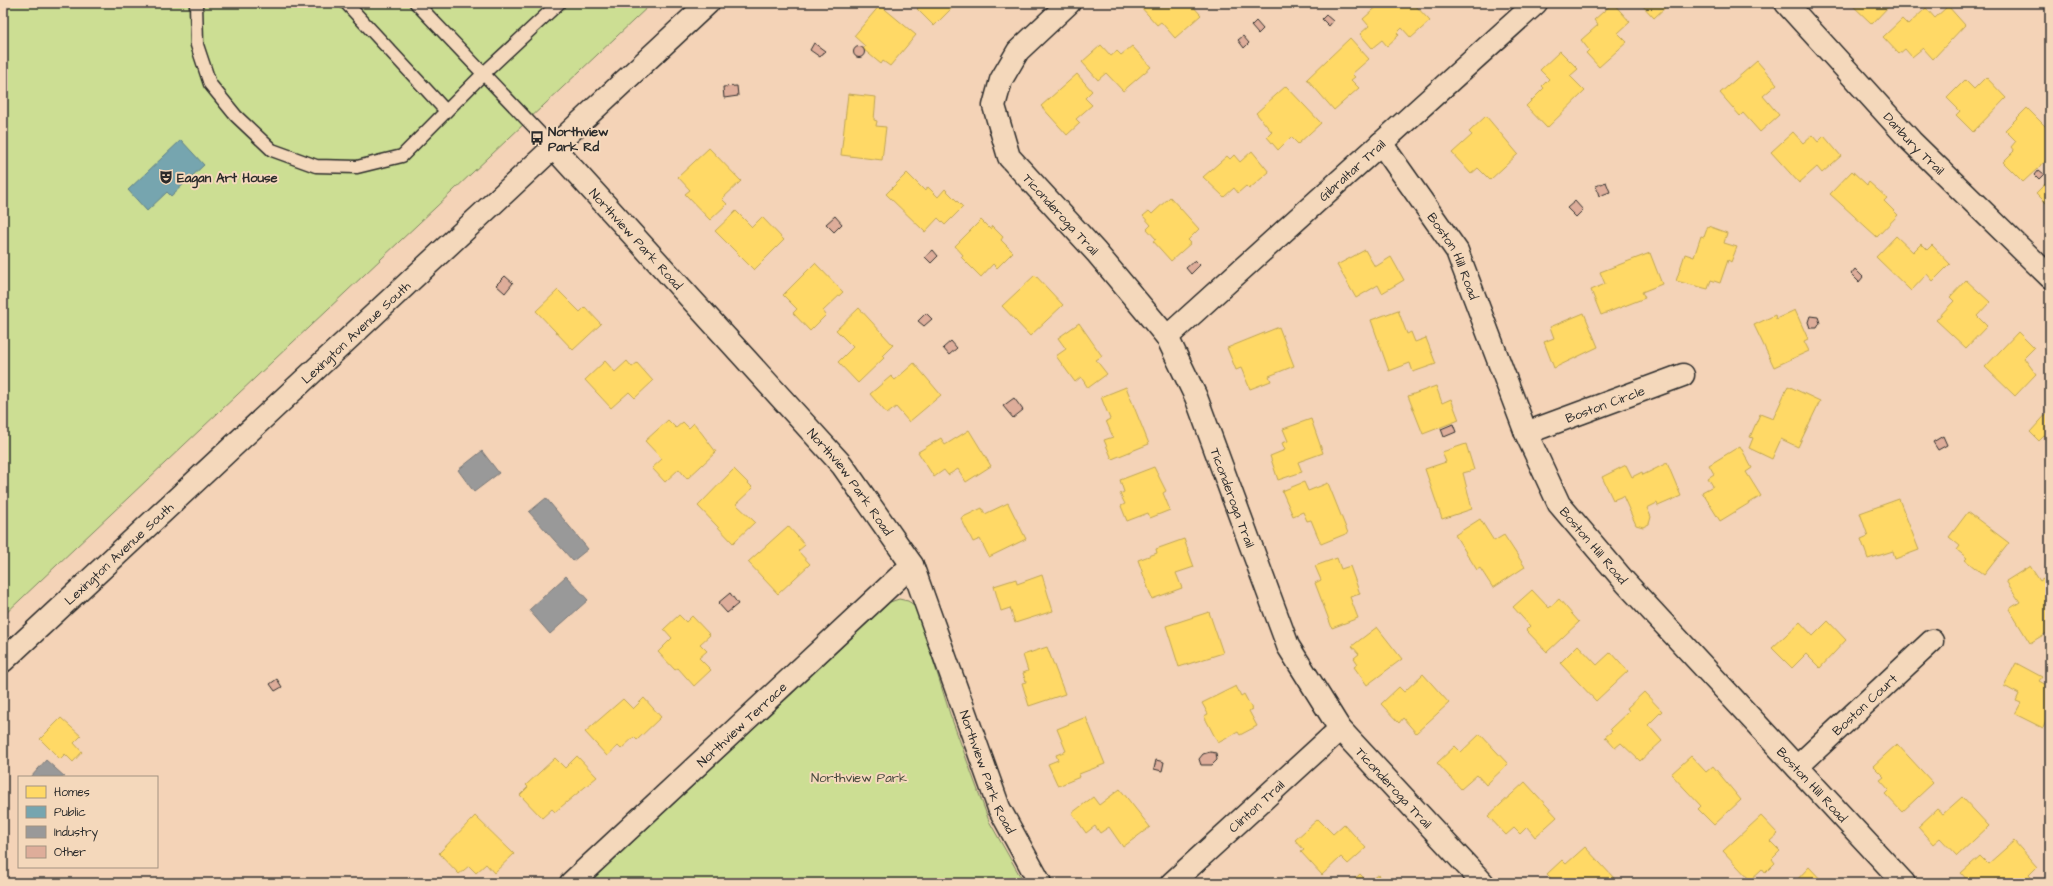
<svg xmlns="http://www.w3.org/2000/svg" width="2053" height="886" font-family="'Architects Daughter',sans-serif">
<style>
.green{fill:#ccde93;stroke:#7c845f}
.homes{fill:#ffd966;stroke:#bfa554}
.public{fill:#76a5af;stroke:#608087}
.industry{fill:#999;stroke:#787878}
.building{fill:#dead9a;stroke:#2b2b2b}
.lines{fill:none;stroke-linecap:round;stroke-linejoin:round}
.service-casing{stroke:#2b2b2b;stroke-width:15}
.minor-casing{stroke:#2b2b2b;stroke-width:25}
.tertiary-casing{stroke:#2b2b2b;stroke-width:25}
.service{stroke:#f4d8bb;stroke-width:12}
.minor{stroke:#f4d8bb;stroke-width:22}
.tertiary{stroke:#f4d8bb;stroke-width:22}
.labels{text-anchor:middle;stroke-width:4;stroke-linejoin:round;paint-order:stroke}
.poi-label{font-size:13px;font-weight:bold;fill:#2b2b2b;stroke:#f4d8bb;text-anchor:start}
.street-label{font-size:13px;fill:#2b2b2b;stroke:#f4d8bb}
.park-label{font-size:13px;fill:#43463b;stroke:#f4d8bb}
</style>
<rect width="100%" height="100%" fill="#f4d3b7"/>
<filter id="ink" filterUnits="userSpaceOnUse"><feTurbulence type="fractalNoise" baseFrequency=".025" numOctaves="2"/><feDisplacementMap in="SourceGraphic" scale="8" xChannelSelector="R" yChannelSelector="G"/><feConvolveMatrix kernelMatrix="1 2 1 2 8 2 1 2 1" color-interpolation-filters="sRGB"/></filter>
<g filter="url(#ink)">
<g class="green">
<polygon points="3,3 652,3 3,616"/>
<polygon points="899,599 908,601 916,606 950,714 989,821 1024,883 589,883 890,602"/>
</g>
<g class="homes">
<polygon points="920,3 947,3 952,8 934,26 917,9 921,5"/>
<polygon points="1144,3 1190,3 1201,15 1175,38 1161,22 1157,25 1140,6"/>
<polygon points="1381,3 1406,3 1408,5 1413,3 1430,21 1411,38 1402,28 1397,33 1399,35 1387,46 1382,40 1372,48 1360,34 1369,26 1363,19"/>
<polygon points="1613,3 1630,22 1618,33 1627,42 1599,67 1586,53 1589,50 1581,40 1598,25 1594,20"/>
<polygon points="1640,3 1670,3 1654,18"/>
<polygon points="1850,3 1892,3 1872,24"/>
<polygon points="880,5 916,35 890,66 883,61 881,64 863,49 865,46 854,36"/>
<polygon points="1948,6 1965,25 1933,59 1923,48 1912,57 1905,49 1899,54 1883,37 1902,19 1908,25 1926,8 1935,18"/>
<polygon points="1350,38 1369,59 1352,74 1355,77 1351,80 1359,88 1334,110 1307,79"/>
<polygon points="1101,45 1111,56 1117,51 1121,55 1132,46 1151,67 1123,91 1106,73 1098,80 1082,62"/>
<polygon points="1560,51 1578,69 1570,76 1585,91 1547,128 1526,106 1544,88 1542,86 1549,79 1540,70"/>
<polygon points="1757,61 1777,84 1763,96 1779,115 1760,132 1743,113 1740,116 1720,93"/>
<polygon points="1077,74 1092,91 1085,98 1092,105 1076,119 1080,123 1067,135 1041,106"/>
<polygon points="1986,77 2006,98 1973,132 1956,115 1960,111 1947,98 1965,80 1974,89"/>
<polygon points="1286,86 1321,123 1298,144 1291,137 1278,150 1267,137 1272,132 1256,113"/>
<polygon points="848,94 876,97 874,120 877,121 876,126 886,127 882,160 841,155"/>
<polygon points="2027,108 2050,131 2050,157 2023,182 2003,162 2014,151 2011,147 2016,141 2005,130"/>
<polygon points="1486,116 1518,154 1490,180 1478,168 1471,174 1452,153 1472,135 1469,132"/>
<polygon points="1793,132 1803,143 1812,135 1818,142 1824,136 1841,156 1822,173 1817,167 1799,183 1771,152"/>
<polygon points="709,148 741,181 722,199 727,204 710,220 685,194 690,190 678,177"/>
<polygon points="1252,151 1269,172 1249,189 1246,186 1238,193 1234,188 1224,197 1203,177 1227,156 1230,159 1234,155 1240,162"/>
<polygon points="1852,171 1867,185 1869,182 1887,198 1884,201 1898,215 1877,237 1830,194"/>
<polygon points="907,173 925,191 928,187 938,197 945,189 963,207 945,225 938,218 925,232 886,194"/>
<polygon points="2050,179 2050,207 2036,193"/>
<polygon points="1170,197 1199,229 1188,240 1191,243 1171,261 1153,241 1156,239 1147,229 1151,225 1143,216 1149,211 1152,214"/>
<polygon points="736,211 752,227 762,217 784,240 754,270 715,231"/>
<polygon points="981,220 990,229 992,226 1003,237 1001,240 1013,252 997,268 993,264 981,277 961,257 963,255 955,246"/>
<polygon points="1708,226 1727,233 1724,243 1737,247 1731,262 1728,260 1720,283 1711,280 1708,289 1676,281 1685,254 1694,257 1701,236 1704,237"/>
<polygon points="1896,236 1913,252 1921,244 1927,250 1932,245 1950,264 1933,281 1927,274 1911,291 1876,257"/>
<polygon points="1365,250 1375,267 1391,257 1404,280 1382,293 1378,285 1356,298 1337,265"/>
<polygon points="1650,253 1662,284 1642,292 1645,298 1601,315 1591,290 1605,284 1600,272"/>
<polygon points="815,263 843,292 823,311 826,315 810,331 793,313 797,309 783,295"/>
<polygon points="1035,275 1063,305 1030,336 1002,306"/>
<polygon points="1966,280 1990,302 1977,316 1987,326 1966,348 1936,320 1954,301 1950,297"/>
<polygon points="558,290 580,312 585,307 601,324 573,350 536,311"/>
<polygon points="859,308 893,345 882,356 884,358 858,383 838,362 853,347 836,330"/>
<polygon points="1398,310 1407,334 1411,332 1415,342 1426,338 1436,364 1413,372 1410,363 1389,371 1371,320"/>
<polygon points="1795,310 1808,339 1804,341 1809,351 1774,367 1754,325 1775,315 1776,319"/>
<polygon points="1584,313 1598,347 1554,368 1544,342 1554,338 1550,327"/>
<polygon points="1079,323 1102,356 1096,360 1107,374 1088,388 1081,377 1075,382 1056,356 1066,349 1058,338"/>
<polygon points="1279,327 1294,366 1269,376 1271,381 1250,389 1241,368 1236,370 1227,348"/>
<polygon points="2018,332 2034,348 2024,358 2036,374 2015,396 1985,367"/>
<polygon points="605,361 615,372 627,361 632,367 637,363 653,381 635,398 629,392 611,408 585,380"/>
<polygon points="914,363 941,395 909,422 896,407 887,414 870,394 891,376 895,380"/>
<polygon points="1436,386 1442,403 1451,399 1459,420 1423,434 1408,396"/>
<polygon points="1788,386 1820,401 1798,447 1781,439 1772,459 1749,448 1753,438 1750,437 1760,414 1773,419"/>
<polygon points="1126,387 1149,444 1112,459 1104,440 1113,437 1106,421 1110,419 1101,397"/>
<polygon points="2050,410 2050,434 2048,432 2039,441 2030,432"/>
<polygon points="1311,419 1323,453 1298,462 1302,472 1278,480 1270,456 1285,450 1282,443 1288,441 1283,429"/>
<polygon points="668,420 676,428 683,422 689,428 694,423 716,452 687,479 679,469 665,482 652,468 662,459 645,441"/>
<polygon points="969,430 991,466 966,482 958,469 948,475 944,470 934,477 918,452 941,438 945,445"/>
<polygon points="1466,444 1474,470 1463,473 1472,509 1442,519 1425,469 1446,462 1442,452"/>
<polygon points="1740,446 1752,468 1746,472 1761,496 1720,521 1702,492 1713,486 1708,478 1714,474 1709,465"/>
<polygon points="1667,463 1681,496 1658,506 1657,503 1647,508 1651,517 1649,524 1643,527 1636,525 1623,496 1613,500 1602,477 1626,465 1632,477 1642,472 1643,475"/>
<polygon points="1154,467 1166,491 1163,493 1170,510 1150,518 1148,513 1127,521 1121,506 1125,504 1120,494 1124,492 1120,480"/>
<polygon points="734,469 753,488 736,504 755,522 733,543 698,506"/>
<polygon points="1304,482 1308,491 1328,483 1348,533 1321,544 1311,520 1307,521 1303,512 1293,516 1282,491"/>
<polygon points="1899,499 1919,550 1895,559 1893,551 1868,559 1861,539 1868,536 1860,513"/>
<polygon points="1008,503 1026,539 989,557 980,539 973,542 961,518 982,508 985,514"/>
<polygon points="1968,512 2009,543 1984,575 1965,560 1967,558 1957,550 1960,546 1949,537"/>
<polygon points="1480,519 1494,541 1504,535 1525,567 1493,588 1480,568 1477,570 1455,535"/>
<polygon points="788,526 805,545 798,551 810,564 778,594 748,562"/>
<polygon points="1184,539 1194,567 1176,573 1182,588 1152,599 1138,560 1157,553 1156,549"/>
<polygon points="1337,558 1341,569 1350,566 1360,594 1350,597 1358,618 1332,628 1315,583 1321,580 1315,566"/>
<polygon points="2030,566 2040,581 2043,579 2050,589 2050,592 2047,594 2050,599 2048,605 2050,608 2050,631 2030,643 2009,609 2020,602 2006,581"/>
<polygon points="1042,575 1053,611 1015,623 1010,608 1001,611 994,586 1016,579 1017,584"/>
<polygon points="1532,590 1549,608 1559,599 1579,622 1547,652 1526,630 1530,626 1513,607"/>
<polygon points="1209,612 1223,653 1179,667 1166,626"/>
<polygon points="679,615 686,622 692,616 710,635 700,644 707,651 699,658 711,670 694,686 678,668 675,670 658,652 672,638 664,629"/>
<polygon points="1828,621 1846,640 1820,668 1806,654 1792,668 1772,648 1800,622 1813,636"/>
<polygon points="1377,627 1402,659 1367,685 1354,667 1358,664 1354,658 1359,654 1352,646"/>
<polygon points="1578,645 1597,665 1611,652 1628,671 1596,701 1560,663"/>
<polygon points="1047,647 1065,694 1029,706 1022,683 1026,682 1023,673 1028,671 1023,655"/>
<polygon points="2016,663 2042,677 2039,681 2050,687 2050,713 2043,728 2015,714 2021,703 2016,701 2019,694 2004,686"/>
<polygon points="1423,674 1449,703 1416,733 1403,718 1399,723 1381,704 1399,687 1404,692"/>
<polygon points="1236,686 1241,696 1244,694 1252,709 1249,711 1257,726 1240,735 1238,732 1218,743 1204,716 1208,714 1202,703"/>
<polygon points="1644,692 1662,711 1648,725 1662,741 1640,761 1621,743 1615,748 1605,737 1612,731 1610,729 1629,711 1627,708"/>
<polygon points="644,698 661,717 637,740 634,737 621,749 618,746 607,756 585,732 623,699 633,709"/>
<polygon points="1086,717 1105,764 1079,774 1080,777 1058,786 1048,764 1058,760 1056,755 1066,751 1057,729"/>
<polygon points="61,718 81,736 74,743 82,752 73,762 65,754 60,759 40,739"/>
<polygon points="1480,734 1508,764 1486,785 1477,775 1461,789 1437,763 1455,746 1461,752"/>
<polygon points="1897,744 1933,783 1902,812 1885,794 1889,790 1880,780 1884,777 1873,766"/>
<polygon points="577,756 597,777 555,812 552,809 542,818 520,795 528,787 526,785 555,758 565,768"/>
<polygon points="1691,756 1706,772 1713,766 1741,800 1714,825 1698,809 1701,806 1671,774"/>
<polygon points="1525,782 1557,817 1535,837 1527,827 1520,834 1514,828 1506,835 1488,816"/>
<polygon points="1120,789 1150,827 1123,847 1109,827 1100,833 1095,826 1086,833 1072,813 1093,797 1099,805"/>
<polygon points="1962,797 1989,826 1957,856 1940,838 1933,844 1918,827 1937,809 1943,814"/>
<polygon points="475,816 514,854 494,873 486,864 476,873 469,866 459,874 439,853"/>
<polygon points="1761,816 1778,834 1770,841 1780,851 1772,859 1775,863 1765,873 1762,869 1750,880 1723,851"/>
<polygon points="1318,819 1333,834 1344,824 1366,848 1348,864 1341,857 1322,875 1301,852 1304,850 1295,840"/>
<polygon points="2014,841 2037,867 2029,875 2036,883 1999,883 1995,879 1990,883 1970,883 1961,873 1980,856 1988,864"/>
<polygon points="1585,847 1614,878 1608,883 1555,883 1547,874 1562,860 1566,864"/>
<polygon points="1809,867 1824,883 1794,883"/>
<polygon points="1360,874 1367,881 1378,875 1385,883 1350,883"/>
<polygon points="427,878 430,883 418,883"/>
</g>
<polygon class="public" points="181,140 204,165 171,196 167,192 147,211 128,190"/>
<g class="industry">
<polygon points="482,451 499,473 474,492 458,470"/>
<polygon points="546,498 588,549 573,561 529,512"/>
<polygon points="566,576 588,600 550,634 529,610"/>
<polygon points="46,760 65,777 31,777"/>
</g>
<g class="building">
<polygon points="1326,15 1333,21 1329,26 1322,19"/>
<polygon points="1256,21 1263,29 1258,34 1251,26"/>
<polygon points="1243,36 1249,43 1244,48 1238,40"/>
<polygon points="814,43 825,51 820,57 810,50"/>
<circle cx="859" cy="52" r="5.5"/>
<polygon points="737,86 738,96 724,98 723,87"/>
<polygon points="2039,170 2044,174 2039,179 2035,175"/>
<polygon points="1606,182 1610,192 1599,196 1596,186"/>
<polygon points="1575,201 1583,210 1576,217 1567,208"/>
<polygon points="835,216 842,224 834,232 826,224"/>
<polygon points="933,250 938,256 931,263 925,257"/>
<polygon points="1195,260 1200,265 1191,274 1186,268"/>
<polygon points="1855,269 1863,277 1859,282 1851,274"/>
<polygon points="505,276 513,283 505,293 496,285"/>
<polygon points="926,313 932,319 924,326 918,321"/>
<polygon points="1810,316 1818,317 1820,323 1817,328 1810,328 1808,322"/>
<polygon points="951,341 957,348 949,355 943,348"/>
<polygon points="1014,398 1023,410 1013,418 1003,406"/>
<polygon points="1453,424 1456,432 1444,437 1441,429"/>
<polygon points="1943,436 1947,445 1938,450 1933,442"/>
<polygon points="730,593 738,604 727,613 718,603"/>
<polygon points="277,679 282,687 275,691 270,684"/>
<polygon points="1210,752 1216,753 1217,760 1212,765 1201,765 1199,759 1203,754"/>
<polygon points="1156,760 1164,762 1162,771 1154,769"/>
</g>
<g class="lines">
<defs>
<g id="service">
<polyline points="196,3 197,45 210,84 236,116 272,150 316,166 357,167 402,156 483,74 559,3"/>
<polyline points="346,3 446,111"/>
<polyline points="416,3 553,147"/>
</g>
<g id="minor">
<path id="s1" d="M1069 3 1018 51 1001 80 994 106 1009 157 1096 252 1167 337 1196 397 1288 646 1340 729 1483 883"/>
<path id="s2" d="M1786 3 1911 141 2050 277"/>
<path id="s3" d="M1381 143 1457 251 1526 433 1559 504 1626 583 1904 883"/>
<path id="s4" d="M1167 337 1536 3"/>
<path id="s5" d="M1526 433 1683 375"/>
<path id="s6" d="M1797 767 1932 641"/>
<path id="s7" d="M571 883 912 565"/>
<path id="s8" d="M1172 883 1340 729"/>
</g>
<g id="tertiary">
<path id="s9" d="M553 147 842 465 912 565 999 808 1040 883"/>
<path id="s10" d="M3 661 708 3"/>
</g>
</defs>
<use href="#service" class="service-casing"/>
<use href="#minor" class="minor-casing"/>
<use href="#tertiary" class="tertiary-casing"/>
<use href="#service" class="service"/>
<use href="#minor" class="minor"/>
<use href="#tertiary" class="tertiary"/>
</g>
</g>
<defs>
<symbol id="bus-bare" viewBox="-9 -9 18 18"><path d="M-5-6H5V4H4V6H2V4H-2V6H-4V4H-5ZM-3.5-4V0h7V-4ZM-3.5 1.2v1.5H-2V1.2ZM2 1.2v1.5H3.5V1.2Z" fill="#2b2b2b" stroke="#f4d8bb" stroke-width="2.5" paint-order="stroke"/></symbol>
<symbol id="theatre-bare" viewBox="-9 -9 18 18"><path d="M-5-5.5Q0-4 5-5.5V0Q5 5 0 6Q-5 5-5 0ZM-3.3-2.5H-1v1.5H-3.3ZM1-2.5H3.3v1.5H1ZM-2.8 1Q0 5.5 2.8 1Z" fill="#2b2b2b" stroke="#f4d8bb" stroke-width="2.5" paint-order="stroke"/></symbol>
</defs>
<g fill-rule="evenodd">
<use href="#bus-bare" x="527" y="128" width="20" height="20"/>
<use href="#theatre-bare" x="156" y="167" width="20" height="20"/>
</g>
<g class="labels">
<g class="poi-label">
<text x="548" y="136">Northview<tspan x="548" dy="15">Park Rd</tspan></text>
<text x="177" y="182">Eagan Art House</text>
</g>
<g class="street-label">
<text dy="5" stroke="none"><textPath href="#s2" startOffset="190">Danbury Trail</textPath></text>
<text dy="5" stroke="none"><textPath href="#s4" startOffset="249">Gibraltar Trail</textPath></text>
<text dy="5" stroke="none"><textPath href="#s1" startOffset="261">Ticonderoga Trail</textPath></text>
<text dy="5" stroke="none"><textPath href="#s9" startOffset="124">Northview Park Road</textPath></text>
<text dy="5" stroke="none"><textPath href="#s3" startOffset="135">Boston Hill Road</textPath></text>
<text dy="5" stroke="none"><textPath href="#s10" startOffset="482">Lexington Avenue South</textPath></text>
<text dy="5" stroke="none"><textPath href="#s5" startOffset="84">Boston Circle</textPath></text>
<text dy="5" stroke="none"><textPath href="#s9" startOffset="448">Northview Park Road</textPath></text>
<text dy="5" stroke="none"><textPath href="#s1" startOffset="597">Ticonderoga Trail</textPath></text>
<text dy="5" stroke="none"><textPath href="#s3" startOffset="459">Boston Hill Road</textPath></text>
<text dy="5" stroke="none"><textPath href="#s10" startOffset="158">Lexington Avenue South</textPath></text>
<text dy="5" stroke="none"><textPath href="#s6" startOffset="92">Boston Court</textPath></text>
<text dy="5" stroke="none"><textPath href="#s7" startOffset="233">Northview Terrace</textPath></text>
<text dy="5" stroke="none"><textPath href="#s9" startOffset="772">Northview Park Road</textPath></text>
<text dy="5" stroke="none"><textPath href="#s3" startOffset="783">Boston Hill Road</textPath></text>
<text dy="5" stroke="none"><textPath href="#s1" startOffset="933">Ticonderoga Trail</textPath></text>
<text dy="5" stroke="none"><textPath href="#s8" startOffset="114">Clinton Trail</textPath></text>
</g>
<g class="park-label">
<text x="859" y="782">Northview Park</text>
</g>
</g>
<rect width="2053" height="886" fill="none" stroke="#f4d8bb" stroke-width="16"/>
<rect x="8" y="8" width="2037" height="870" fill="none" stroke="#2b2b2b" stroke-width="1.5" filter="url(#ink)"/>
<rect x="18" y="776" width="140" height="92" fill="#f4d8bb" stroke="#a49381"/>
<rect x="26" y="786" width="20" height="12" fill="#ffd966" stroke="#a49381"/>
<text x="54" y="796" font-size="12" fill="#2b2b2b">Homes</text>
<rect x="26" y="806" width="20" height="12" fill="#76a5af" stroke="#a49381"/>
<text x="54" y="816" font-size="12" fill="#2b2b2b">Public</text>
<rect x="26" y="826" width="20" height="12" fill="#999999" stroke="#a49381"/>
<text x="54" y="836" font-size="12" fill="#2b2b2b">Industry</text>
<rect x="26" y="846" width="20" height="12" fill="#dead9a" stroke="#a49381"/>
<text x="54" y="856" font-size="12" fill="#2b2b2b">Other</text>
</svg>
